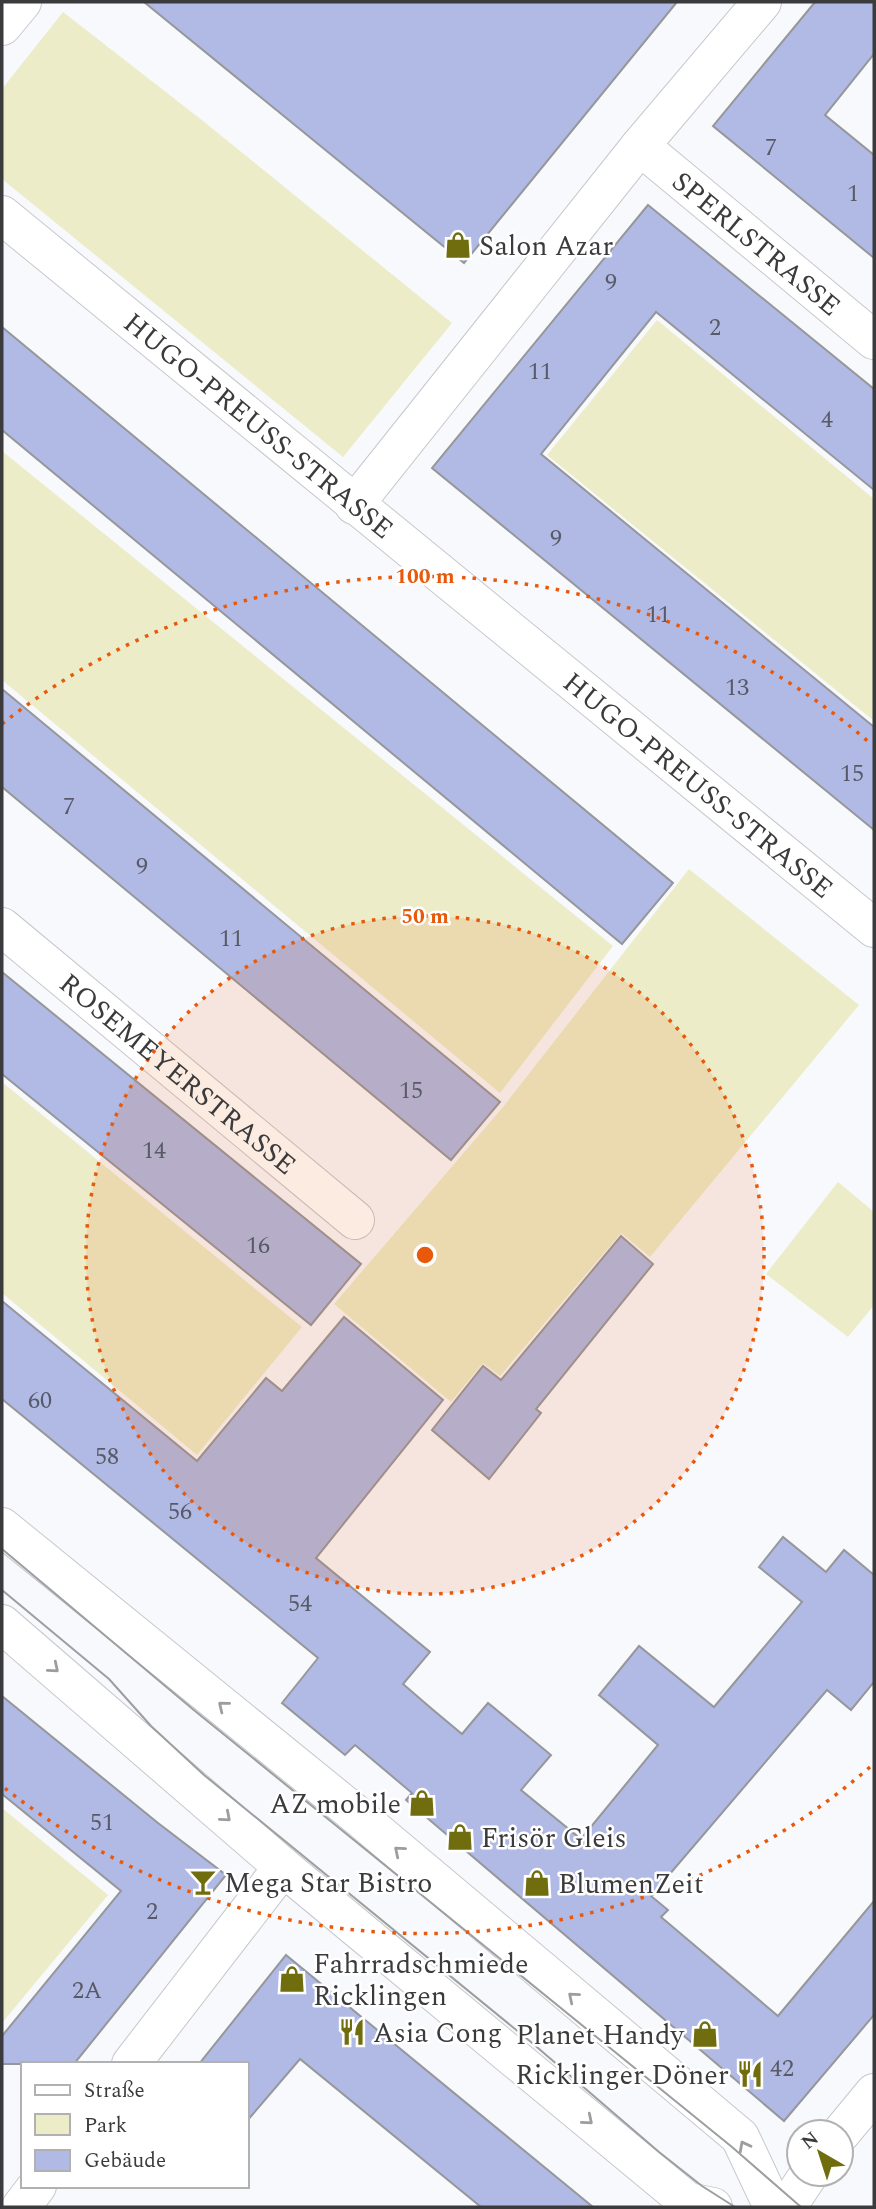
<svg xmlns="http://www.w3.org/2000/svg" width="876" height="2209" font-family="Spectral,serif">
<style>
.green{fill:#ececc8}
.building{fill:#b0bae4;stroke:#96979a;stroke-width:2}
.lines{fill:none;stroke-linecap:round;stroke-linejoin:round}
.street-casing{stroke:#c7c8cc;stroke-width:40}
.secondary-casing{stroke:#c7c8cc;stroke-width:40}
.street{stroke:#fff;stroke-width:38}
.secondary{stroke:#fff;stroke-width:38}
.tram{stroke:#9d9ea0;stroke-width:2}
.oneway{stroke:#9d9d9e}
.ring{fill:none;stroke:#e8590c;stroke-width:3.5;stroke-dasharray:3.5 7}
.labels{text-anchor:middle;stroke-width:5;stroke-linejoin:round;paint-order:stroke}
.number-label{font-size:24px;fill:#585b67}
.street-label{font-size:28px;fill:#3b3b3d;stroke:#fff}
.poi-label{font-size:28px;fill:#3b3b3d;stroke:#fff;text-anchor:start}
.centre{fill:#e8590c;stroke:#fff;stroke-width:3.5}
.ring-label{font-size:21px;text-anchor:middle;font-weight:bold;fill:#e8590c;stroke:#fff;stroke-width:5;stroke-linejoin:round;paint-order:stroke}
</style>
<rect width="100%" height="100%" fill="#f8f9fc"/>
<g class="green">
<polygon points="63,12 203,121 452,323 343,457 2,179 2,89"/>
<polygon points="657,320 874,499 874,721 547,455"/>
<polygon points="2,451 613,946 500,1093 2,680"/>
<polygon points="689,869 859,1005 650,1257 621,1233 500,1376 483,1363 451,1402 334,1304 503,1107"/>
<polygon points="2,1082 302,1327 197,1455 2,1293"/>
<polygon points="838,1182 874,1212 874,1305 848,1337 766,1274"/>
<polygon points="2,1808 108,1895 2,2023"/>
</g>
<g class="building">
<polygon points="144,2 677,2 464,263"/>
<polygon points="815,2 874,2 874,54 825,115 874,155 874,258 713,126"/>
<polygon points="648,205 874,389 874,490 656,312 541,454 874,727 874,830 432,468"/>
<polygon points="2,327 673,883 622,944 2,430"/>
<polygon points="2,689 500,1102 451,1160 2,787"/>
<polygon points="2,972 361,1264 311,1325 2,1074"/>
<polygon points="621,1236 653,1264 536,1409 541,1413 489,1479 432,1430 483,1366 501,1380"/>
<polygon points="2,1301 197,1461 266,1378 282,1391 344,1317 443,1400 316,1558 430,1652 403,1684 432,1709 462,1734 488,1703 551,1755 521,1790 581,1839 658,1745 599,1695 639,1646 714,1707 802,1602 759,1567 783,1537 826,1572 844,1550 874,1575 874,1682 851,1710 827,1690 651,1896 668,1910 661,1917 778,2016 874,1901 874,2015 784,2121 406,1800 412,1793 355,1745 345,1755 282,1703 318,1658 2,1399"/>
<polygon points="2,1696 158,1823 226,1875 74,2064 2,2064 2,2036 121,1891 2,1794"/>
<polygon points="286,1955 593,2207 481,2207 300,2059 247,2121 247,2064 199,2064"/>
</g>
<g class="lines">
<defs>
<g id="street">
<polyline points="2,26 22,2"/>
<path id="s1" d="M640 146 874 340"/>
<path id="s2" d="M2 215 874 928"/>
<polyline points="354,505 640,146 762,2"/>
<path id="s3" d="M2 927 355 1220"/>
<polyline points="131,2064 283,1867"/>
<polyline points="21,2207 37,2186"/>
</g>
<g id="secondary">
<polyline points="2,1527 353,1812 740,2137 773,2207"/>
<polyline points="2,1624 283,1867 688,2202 713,2207"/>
<polyline points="841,2133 874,2093"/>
<polyline points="787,2207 809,2174"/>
</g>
</defs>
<use href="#street" class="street-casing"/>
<use href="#secondary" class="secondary-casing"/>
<use href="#street" class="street"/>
<use href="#secondary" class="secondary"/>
<g class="tram">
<polyline points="2,1549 195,1711 732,2147 801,2207"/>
<polyline points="2,1590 109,1679 151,1726 204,1775 531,2042 659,2152 702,2186 735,2207"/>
</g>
</g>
<defs><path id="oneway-chevron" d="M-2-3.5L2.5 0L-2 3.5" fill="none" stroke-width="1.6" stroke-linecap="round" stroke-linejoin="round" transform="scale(1.75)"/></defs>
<g class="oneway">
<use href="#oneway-chevron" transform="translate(54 1668) rotate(40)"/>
<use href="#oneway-chevron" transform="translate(223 1706) rotate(-141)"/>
<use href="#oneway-chevron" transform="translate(226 1817) rotate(41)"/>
<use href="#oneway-chevron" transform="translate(399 1851) rotate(-140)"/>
<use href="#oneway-chevron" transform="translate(573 1997) rotate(-140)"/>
<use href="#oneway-chevron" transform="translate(588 2120) rotate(40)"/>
<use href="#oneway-chevron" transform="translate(744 2146) rotate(-118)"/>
</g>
<circle cx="425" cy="1255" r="339" fill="#e8590c" fill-opacity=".12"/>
<g class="ring">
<circle cx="425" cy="1255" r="339"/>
<path d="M870 1767A679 679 0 0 1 2 1786M2 724A679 679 0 0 1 870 743"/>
</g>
<defs>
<symbol id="shop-bare" viewBox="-9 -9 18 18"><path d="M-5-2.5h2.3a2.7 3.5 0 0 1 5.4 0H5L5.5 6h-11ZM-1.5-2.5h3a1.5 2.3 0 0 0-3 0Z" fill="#6f6d0d" stroke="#fff" stroke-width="2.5" paint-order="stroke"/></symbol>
<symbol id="bar-bare" viewBox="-9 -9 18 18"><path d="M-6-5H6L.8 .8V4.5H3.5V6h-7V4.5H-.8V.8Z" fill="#6f6d0d" stroke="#fff" stroke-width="2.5" paint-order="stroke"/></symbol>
<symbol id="restaurant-bare" viewBox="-9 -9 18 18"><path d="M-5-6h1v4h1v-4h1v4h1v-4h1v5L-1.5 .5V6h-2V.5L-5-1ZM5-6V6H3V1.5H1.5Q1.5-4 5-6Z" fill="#6f6d0d" stroke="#fff" stroke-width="2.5" paint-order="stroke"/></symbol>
</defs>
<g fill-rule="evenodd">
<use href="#shop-bare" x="439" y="226" width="38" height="38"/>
<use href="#shop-bare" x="403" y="1784" width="38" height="38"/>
<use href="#shop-bare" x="441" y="1818" width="38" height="38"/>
<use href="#bar-bare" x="184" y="1863" width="38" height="38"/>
<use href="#shop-bare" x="518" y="1864" width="38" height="38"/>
<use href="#shop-bare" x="273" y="1960" width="38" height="38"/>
<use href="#restaurant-bare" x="333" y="2013" width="38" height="38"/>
<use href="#shop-bare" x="686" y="2015" width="38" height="38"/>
<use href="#restaurant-bare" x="731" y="2055" width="38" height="38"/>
</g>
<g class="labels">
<g class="number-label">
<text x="771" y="155">7</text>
<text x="853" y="201">1</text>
<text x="611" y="290">9</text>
<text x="715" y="335">2</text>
<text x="540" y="379">11</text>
<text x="827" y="427">4</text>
<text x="556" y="546">9</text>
<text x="658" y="622">11</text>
<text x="737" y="695">13</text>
<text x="852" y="781">15</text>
<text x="69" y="814">7</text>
<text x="142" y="874">9</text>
<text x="231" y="946">11</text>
<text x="411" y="1098">15</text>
<text x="154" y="1158">14</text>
<text x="258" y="1253">16</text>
<text x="40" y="1408">60</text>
<text x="107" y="1464">58</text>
<text x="180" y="1519">56</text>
<text x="300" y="1611">54</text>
<text x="102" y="1830">51</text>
<text x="152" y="1919">2</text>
<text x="87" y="1998">2A</text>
<text x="782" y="2076">42</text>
</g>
<g class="street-label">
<text dy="10" stroke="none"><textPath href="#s1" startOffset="152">SPERLSTRASSE</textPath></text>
<text dy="10" stroke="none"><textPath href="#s2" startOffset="332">HUGO-PREUSS-STRASSE</textPath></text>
<text dy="10" stroke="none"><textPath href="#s2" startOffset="900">HUGO-PREUSS-STRASSE</textPath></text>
<text dy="10" stroke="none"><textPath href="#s3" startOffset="229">ROSEMEYERSTRASSE</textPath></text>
</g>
<g class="poi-label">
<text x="479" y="255">Salon Azar</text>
<text x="401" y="1813" text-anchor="end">AZ mobile</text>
<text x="481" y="1847">Frisör Gleis</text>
<text x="224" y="1892">Mega Star Bistro</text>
<text x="558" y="1893">BlumenZeit</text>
<text x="313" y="1973">Fahrradschmiede<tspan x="313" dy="32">Ricklingen</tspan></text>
<text x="373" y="2042">Asia Cong</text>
<text x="684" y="2044" text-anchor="end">Planet Handy</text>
<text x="729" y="2084" text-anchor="end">Ricklinger Döner</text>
</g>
</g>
<circle cx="425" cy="1255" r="10" class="centre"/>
<g class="ring-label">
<text x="425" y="583">100 m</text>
<text x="425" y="923">50 m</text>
</g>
<rect width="876" height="2209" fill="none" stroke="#3b3b3d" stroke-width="7"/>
<rect x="21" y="2062" width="228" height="126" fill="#ffffff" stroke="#b1b1b1" stroke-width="2"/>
<rect x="35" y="2085" width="35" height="10" fill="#ffffff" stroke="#b1b1b1" stroke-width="2"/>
<text x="84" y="2097" font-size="21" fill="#3b3b3d">Straße</text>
<rect x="35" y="2114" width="35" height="21" fill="#ececc8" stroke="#b1b1b1" stroke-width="2"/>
<text x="84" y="2132" font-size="21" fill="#3b3b3d">Park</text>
<rect x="35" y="2150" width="35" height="21" fill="#b0bae4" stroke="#b1b1b1" stroke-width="2"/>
<text x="84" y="2167" font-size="21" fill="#3b3b3d">Gebäude</text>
<g transform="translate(820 2153) rotate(321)"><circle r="33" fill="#ffffff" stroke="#b1b1b1" stroke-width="2"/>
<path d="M0-5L12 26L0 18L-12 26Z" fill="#6f6d0d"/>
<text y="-10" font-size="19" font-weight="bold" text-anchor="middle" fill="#3b3b3d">N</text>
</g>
</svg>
